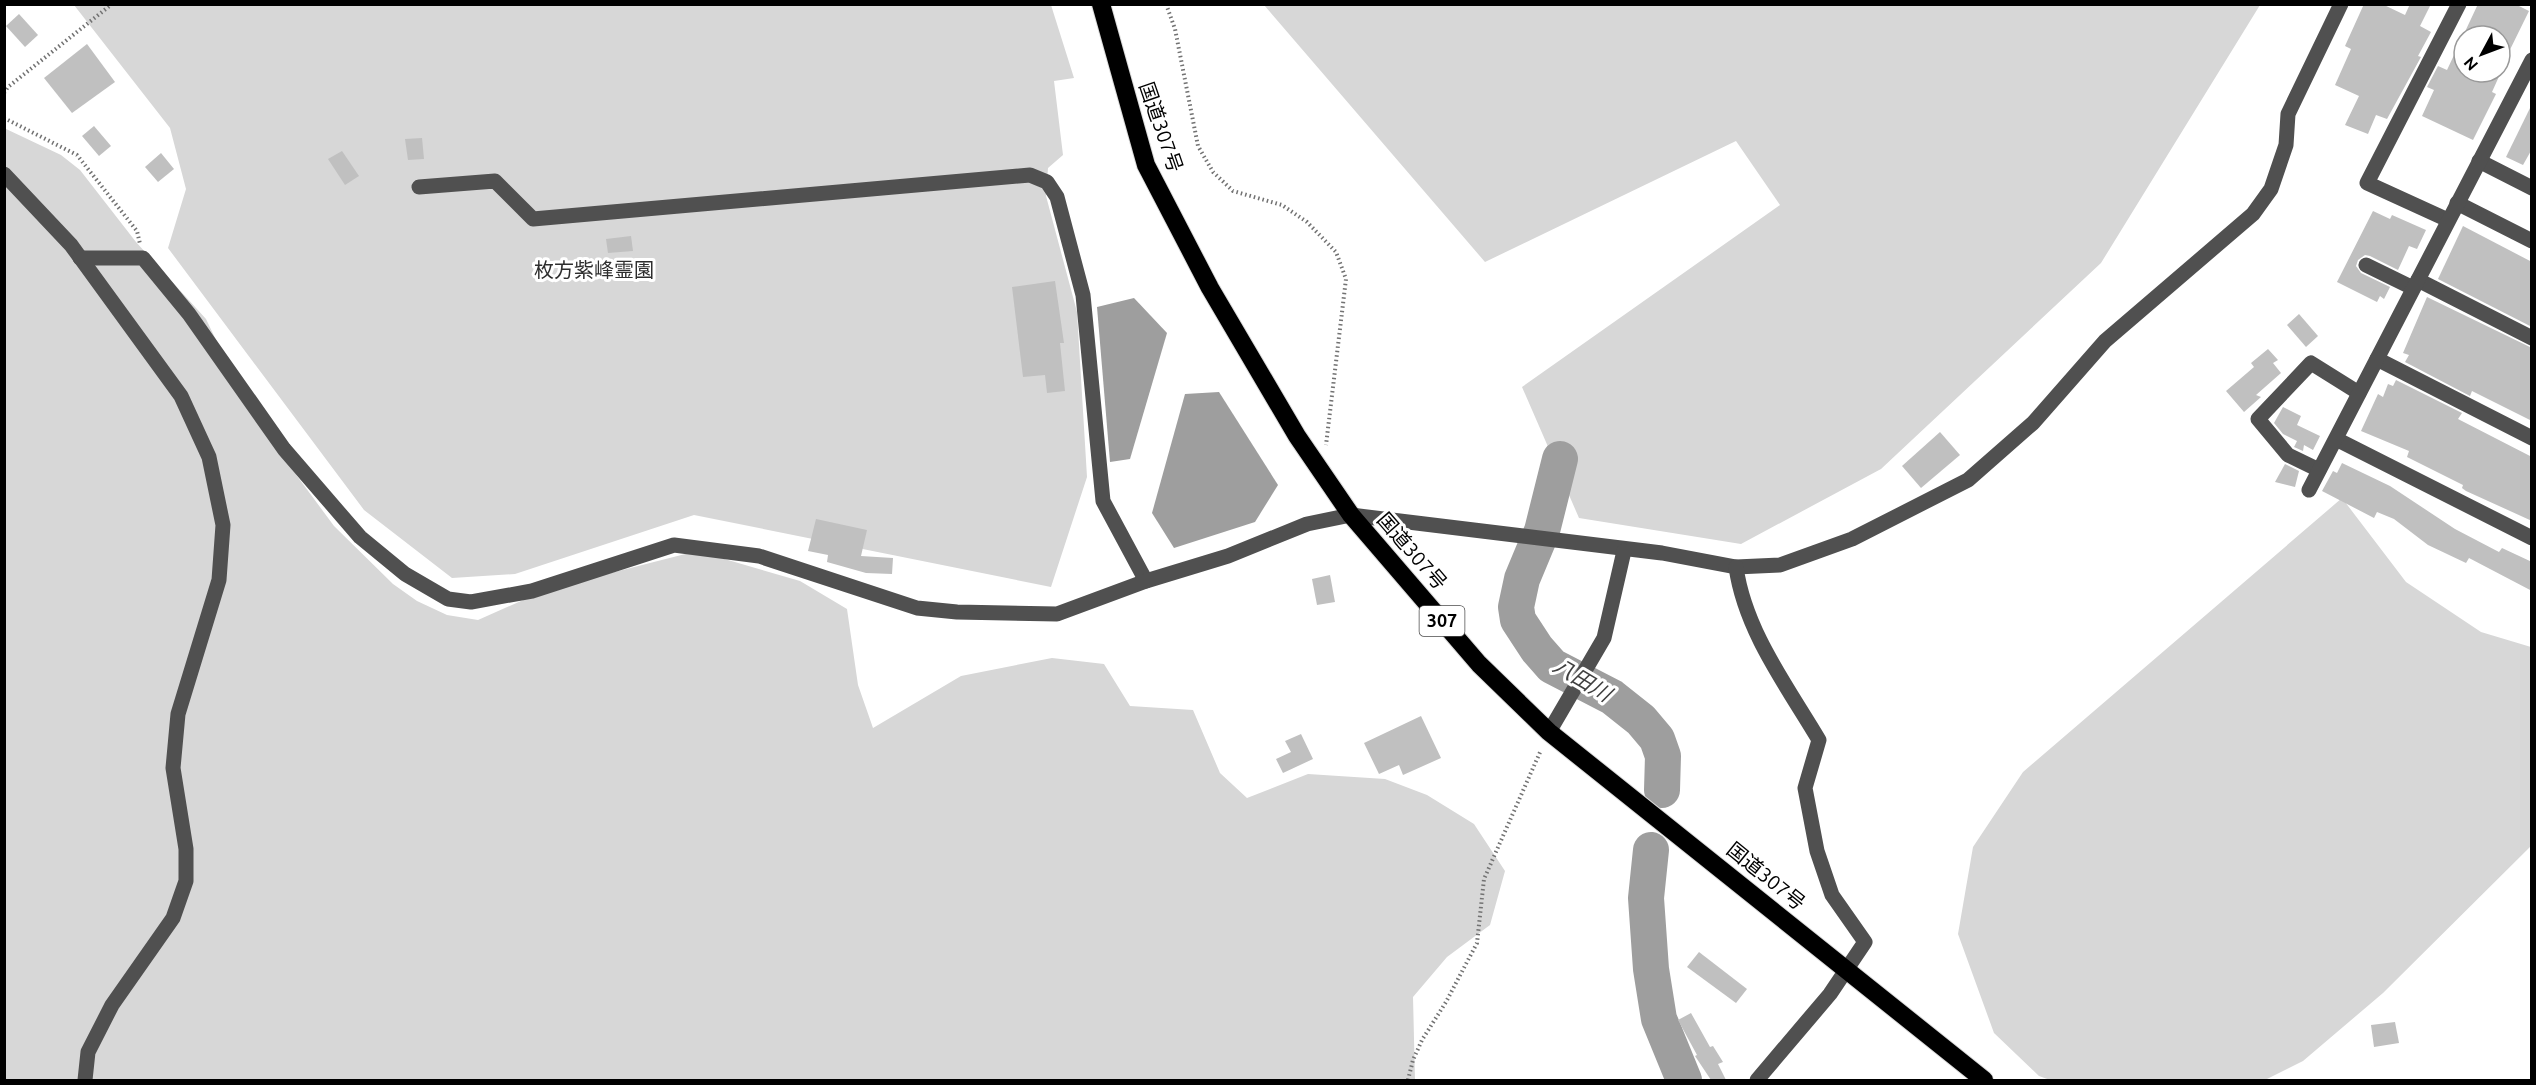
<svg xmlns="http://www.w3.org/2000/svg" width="2536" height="1085" font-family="Ubuntu,'Noto Sans JP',sans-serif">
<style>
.green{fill:#d7d7d7}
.water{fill:#9e9e9e}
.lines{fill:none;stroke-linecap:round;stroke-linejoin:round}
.river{stroke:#9e9e9e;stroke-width:36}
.building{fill:#c0c0c0}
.highway-casing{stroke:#dbdbdb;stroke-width:20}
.path{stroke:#727272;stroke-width:4;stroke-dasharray:1.5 3;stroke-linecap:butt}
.minor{stroke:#505050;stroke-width:15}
.highway{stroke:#000;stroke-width:18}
.labels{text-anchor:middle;stroke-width:6;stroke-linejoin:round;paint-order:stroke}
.shield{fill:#fff;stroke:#4c4c4c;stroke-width:1.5}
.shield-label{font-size:18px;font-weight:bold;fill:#000}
.street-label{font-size:20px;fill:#000;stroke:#fff}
.park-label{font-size:20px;fill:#2e2e2e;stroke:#fff}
.water-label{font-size:21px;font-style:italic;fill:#3f3f3f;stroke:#fff}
</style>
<rect width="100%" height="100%" fill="#fff"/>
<g class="green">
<polygon points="74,5 1051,5 1074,78 1054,81 1063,155 1048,168 1046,196 1077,312 1087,477 1051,587 694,515 515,574 452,578 364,510 168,248 186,189 170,128"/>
<polygon points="1264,5 2260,5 2101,263 1881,469 1741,544 1579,518 1522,387 1780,205 1736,141 1485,262"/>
<polygon points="4,128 61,155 80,170 136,242 206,319 252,415 334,526 393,584 417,601 447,615 478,620 548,589 697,551 800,581 847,609 858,685 873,728 961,676 1052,658 1104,664 1130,706 1193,710 1220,773 1247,798 1308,774 1385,779 1427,795 1474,824 1505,871 1490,925 1447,957 1413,997 1415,1080 5,1080"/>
<polygon points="2342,498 2406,582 2481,632 2531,647 2531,846 2383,993 2303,1061 2265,1080 2050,1080 2039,1076 1994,1033 1958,934 1973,847 2023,772"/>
</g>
<g class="water">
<polygon points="1134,298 1167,333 1130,459 1110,462 1097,307"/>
<polygon points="1219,392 1278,485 1255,522 1174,548 1152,513 1185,394"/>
</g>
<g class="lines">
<g class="river">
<polyline points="1560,459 1542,531 1522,579 1516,607 1518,620 1537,649 1552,666 1612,697 1641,720 1657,739 1663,756 1662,790"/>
<polyline points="1651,850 1646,898 1651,969 1659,1019 1684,1080"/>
</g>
</g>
<g class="building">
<polygon points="2364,4 2382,4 2405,15 2410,4 2431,4 2420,26 2431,32 2418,56 2421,57 2387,119 2376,115 2368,134 2345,125 2359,96 2335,85 2351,49 2345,46"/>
<polygon points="2478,4 2515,4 2529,11 2500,70 2500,36 2464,36 2464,72 2501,72 2492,92 2496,94 2473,140 2422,116 2434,90 2427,87 2438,66 2447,70"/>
<polygon points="19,14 38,35 25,47 6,26"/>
<polygon points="87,44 115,82 72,113 44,78"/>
<polygon points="2532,104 2532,149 2523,165 2506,157"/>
<polygon points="94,126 111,146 99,156 82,136"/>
<polygon points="422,138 424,159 408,160 405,139"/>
<polygon points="342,151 359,176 345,185 328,159"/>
<polygon points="161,153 174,169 158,182 145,167"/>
<polygon points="2373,211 2390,219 2392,215 2426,230 2417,249 2409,246 2398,270 2370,256 2365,255 2358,260 2356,266 2361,273 2390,287 2384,299 2380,296 2377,302 2337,282"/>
<polygon points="2463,226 2532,262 2532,327 2438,279"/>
<polygon points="631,236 633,251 608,253 606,239"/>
<polygon points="1055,281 1064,343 1060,343 1065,391 1047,393 1045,375 1023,377 1012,287"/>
<polygon points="2427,297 2532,348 2532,421 2472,391 2470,396 2405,362 2409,355 2403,353"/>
<polygon points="2299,314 2318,336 2306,347 2287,325"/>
<polygon points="2268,349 2278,360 2273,363 2281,373 2256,395 2261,397 2244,412 2226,391 2254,367 2251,363"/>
<polygon points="2396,380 2462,413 2458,419 2532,457 2532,521 2466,491 2462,488 2463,485 2407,457 2409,451 2361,431 2378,394 2383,397 2388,384 2393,386"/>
<polygon points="2283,407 2301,416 2297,425 2320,436 2313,450 2304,445 2303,451 2294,447 2297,441 2283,434 2274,423"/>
<polygon points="1940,432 1960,455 1921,488 1902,466"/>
<polygon points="2342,463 2390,486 2455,529 2499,552 2502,548 2532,562 2532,591 2469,558 2466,563 2428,545 2394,519 2377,512 2374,518 2322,491 2333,471 2337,473"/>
<polygon points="2285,464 2299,471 2295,487 2275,482"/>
<polygon points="816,519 867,530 861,556 893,558 892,574 866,573 827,562 828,555 808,551"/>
<polygon points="1330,575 1335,602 1317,605 1312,579"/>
<polygon points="1421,716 1441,758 1403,775 1399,765 1379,774 1364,743"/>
<polygon points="1301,734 1313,759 1283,773 1276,759 1291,752 1285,741"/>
<polygon points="1699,952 1747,989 1736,1003 1687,967"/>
<polygon points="1691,1013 1710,1047 1713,1046 1723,1062 1718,1064 1726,1080 1711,1080 1695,1056 1697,1055 1678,1020"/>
<polygon points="2395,1022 2399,1043 2374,1047 2371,1025"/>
</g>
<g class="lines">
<defs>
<polyline id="highway" points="1101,4 1146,165 1210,288 1297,436 1351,515 1479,664 1549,732 1984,1080"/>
</defs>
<use href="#highway" class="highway-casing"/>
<g class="path">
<polyline points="1166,4 1175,29 1198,146 1213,172 1233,191 1282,205 1307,222 1336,252 1346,279 1326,445"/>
<polyline points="4,93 8,87 112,4"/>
<polyline points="4,118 77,155 137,231 140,244"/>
<polyline points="1408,1080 1413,1060 1422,1040 1446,1002 1477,943 1484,879 1541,750"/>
</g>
<g class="minor">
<polyline points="2479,161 2532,188"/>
<polyline points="4,174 71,245 181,396 209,457 223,525 219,580 178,714 173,768 186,849 186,881 173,918 112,1005 88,1052 85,1080"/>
<polyline points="419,187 495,181 533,219 1030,175 1047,182 1057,197 1083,295 1103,501 1146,581"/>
<polyline points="2457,203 2532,241"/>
<polyline points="2448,220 2367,183 2459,4"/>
<polyline points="80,258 143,258 189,314 284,449 360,537 405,574 448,599 471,602 532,591 674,545 759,556 917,608 957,612 1057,614 1146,581 1228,556 1307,524 1351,515 1662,553 1736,567 1780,565 1852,539 1968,480 2033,423 2105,341 2253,214 2271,189 2286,145 2288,114 2341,4"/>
<polyline points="2366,265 2413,288"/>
<polyline points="2418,280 2532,338"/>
<polyline points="2377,359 2532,438"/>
<polyline points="2336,439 2532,538"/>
<polyline points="2319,470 2288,455 2258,419 2311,363 2359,393"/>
<polyline points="2309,490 2532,60"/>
<path d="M1736 567C1745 631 1787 686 1819 740L1805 788 1817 851 1832 895 1865 942 1830 994 1757 1080"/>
<polyline points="1549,732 1604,638 1624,551"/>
</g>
<use href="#highway" class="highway"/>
</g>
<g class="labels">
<rect class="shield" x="1419.5" y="606" width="45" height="30" rx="4.5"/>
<g class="shield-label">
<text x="1442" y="627">307</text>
</g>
<g class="street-label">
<text transform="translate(1161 127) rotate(71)" y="7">国道307号</text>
<text transform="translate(1412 551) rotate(49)" y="7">国道307号</text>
<text transform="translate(1766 876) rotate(39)" y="7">国道307号</text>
</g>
<g class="park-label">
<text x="594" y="277">枚方紫峰霊園</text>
</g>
<g class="water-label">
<text transform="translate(1582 680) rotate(31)" y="7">八田川</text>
</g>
</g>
<rect width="2536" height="1085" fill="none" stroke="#000000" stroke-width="12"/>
<g transform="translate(2482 54) rotate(229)"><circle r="28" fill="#ffffff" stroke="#999999" stroke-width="1.5"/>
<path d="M0-4.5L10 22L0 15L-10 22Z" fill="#000000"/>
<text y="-9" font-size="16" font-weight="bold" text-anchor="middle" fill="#000000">N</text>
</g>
</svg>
